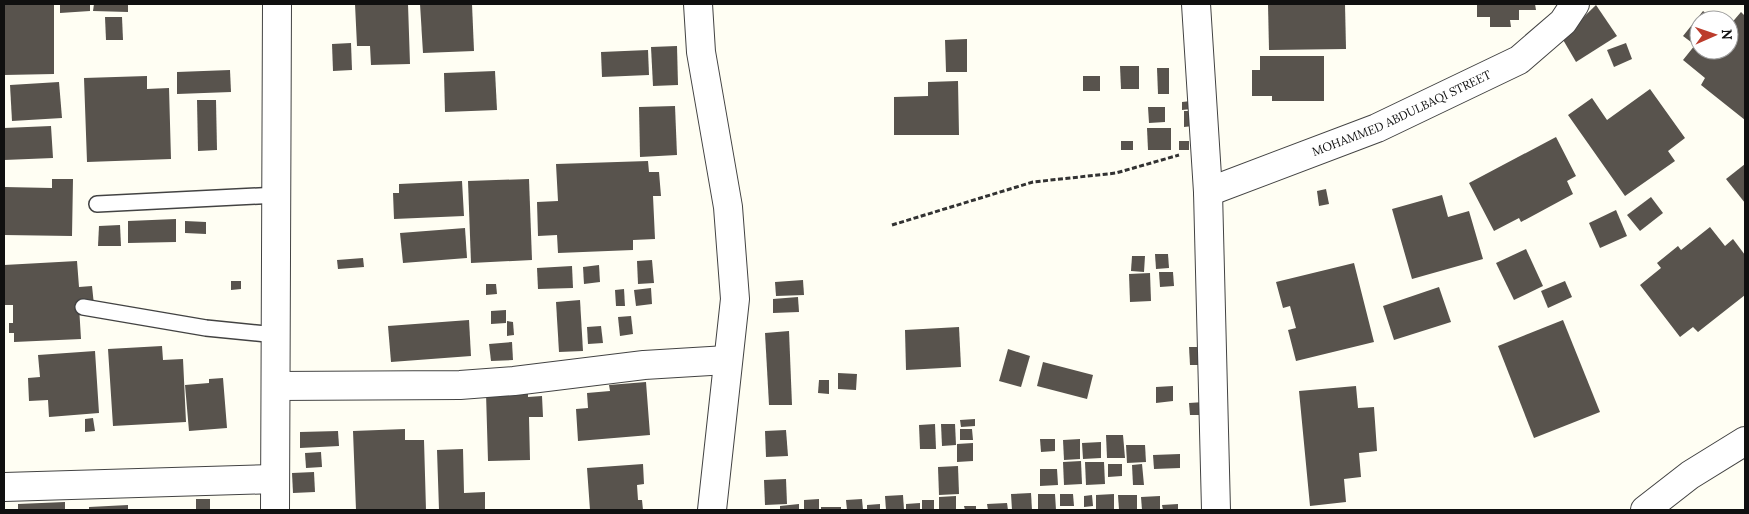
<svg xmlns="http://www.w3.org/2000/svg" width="1749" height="514" font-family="Lora,serif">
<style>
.building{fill:#58534d}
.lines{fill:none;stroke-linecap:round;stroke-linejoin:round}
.service-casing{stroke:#434343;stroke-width:18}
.minor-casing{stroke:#434343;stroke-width:30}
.path{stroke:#323232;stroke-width:3;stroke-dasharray:5 2.5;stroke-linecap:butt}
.service{stroke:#fff;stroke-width:15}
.minor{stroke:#fff;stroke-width:28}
.labels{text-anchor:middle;stroke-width:5;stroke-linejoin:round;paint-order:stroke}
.street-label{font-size:12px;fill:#101010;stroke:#fff}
</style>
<rect width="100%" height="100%" fill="#fffef3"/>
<g class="building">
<polygon points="4,4 54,4 54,74 4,75"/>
<polygon points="60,4 90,4 90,11 60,13"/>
<polygon points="94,4 128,4 128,12 93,11"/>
<polygon points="355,4 408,4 410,64 371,65 370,46 357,46"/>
<polygon points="420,4 472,4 474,51 423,53"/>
<polygon points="1268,4 1345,4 1346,49 1269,50"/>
<polygon points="1477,4 1535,4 1536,10 1519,10 1519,20 1510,20 1511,27 1490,27 1490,17 1477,17"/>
<polygon points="1596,5 1617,36 1576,62 1562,38"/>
<polygon points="1703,11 1715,20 1699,20 1699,50 1729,50 1729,26 1741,12 1745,16 1745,120 1701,85 1705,78 1683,60 1695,45 1683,36"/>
<polygon points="105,17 122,17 123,40 106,40"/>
<polygon points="967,39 967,72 946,72 945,40"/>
<polygon points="351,43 352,70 333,71 332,44"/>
<polygon points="1626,43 1632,59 1614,67 1607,50"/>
<polygon points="677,46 678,85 653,86 651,47"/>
<polygon points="648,50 649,75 602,77 601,52"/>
<polygon points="1260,56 1324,56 1324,101 1272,101 1272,96 1252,96 1252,70 1260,70"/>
<polygon points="1120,66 1139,66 1139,89 1121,89"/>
<polygon points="1157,68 1169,68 1169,94 1158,94"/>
<polygon points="230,70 231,92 177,94 177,72"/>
<polygon points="495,71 497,110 445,112 444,73"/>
<polygon points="147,76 147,89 169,88 171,159 87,162 84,78"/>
<rect x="1083" y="76" width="17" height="15"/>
<polygon points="958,81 959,135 894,135 894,97 928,96 928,82"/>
<polygon points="59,82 62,118 12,121 10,85"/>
<polygon points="1650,89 1685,138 1668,151 1675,161 1625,196 1568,115 1592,98 1607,120"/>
<polygon points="197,100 216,100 217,150 198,151"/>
<polygon points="1191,101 1191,109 1182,110 1182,102"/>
<polygon points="675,106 677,155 640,157 639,107"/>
<polygon points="1148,107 1165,107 1165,122 1149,123"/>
<polygon points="1184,111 1192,111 1193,126 1184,127"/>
<polygon points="51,126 53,158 4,160 4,128"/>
<polygon points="1147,128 1171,128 1171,150 1148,150"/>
<polygon points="1556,137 1576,176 1567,181 1573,194 1521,222 1519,218 1494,231 1469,183"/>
<rect x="1121" y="141" width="12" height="9"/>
<rect x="1179" y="141" width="10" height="9"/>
<polygon points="648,161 649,172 659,172 661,196 653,196 655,239 633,240 633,250 558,253 557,235 538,236 537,202 558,201 556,164"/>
<polygon points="1745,164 1745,203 1726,179"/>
<polygon points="52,179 73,179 72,236 4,235 4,187 52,188"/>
<polygon points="529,179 532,260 471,263 468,181"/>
<polygon points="462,181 464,216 394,219 393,193 399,193 399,184"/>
<polygon points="1326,189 1329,204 1319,206 1317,191"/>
<polygon points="1442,195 1448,217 1469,211 1483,259 1412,279 1392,209"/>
<polygon points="1651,197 1663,213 1640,231 1627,215"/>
<polygon points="1616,210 1627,236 1600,248 1589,223"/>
<polygon points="176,219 176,242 128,243 128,221"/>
<polygon points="185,221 206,222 206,234 185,233"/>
<polygon points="120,225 121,246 98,246 99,226"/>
<polygon points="1710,227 1725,246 1733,239 1745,255 1745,295 1698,332 1693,327 1680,337 1640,285 1661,268 1657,263 1678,246 1681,250"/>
<polygon points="465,228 467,258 403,263 400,233"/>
<polygon points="1526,249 1543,286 1514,300 1496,263"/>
<polygon points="1155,254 1168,254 1169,268 1156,269"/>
<polygon points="1132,256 1145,256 1144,272 1131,271"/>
<polygon points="363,258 364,267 338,269 337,260"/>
<polygon points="652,260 654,283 638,284 637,261"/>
<polygon points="77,261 79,287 92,286 94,305 79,306 81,339 14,342 14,333 9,333 9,323 13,323 13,305 4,305 4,265"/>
<polygon points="1354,263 1374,342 1296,361 1288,330 1296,328 1290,306 1283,308 1276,282"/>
<polygon points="599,265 600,282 584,284 583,267"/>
<polygon points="572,266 573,288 538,289 537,268"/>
<polygon points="1159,272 1173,272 1174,286 1160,287"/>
<polygon points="1150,273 1151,301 1130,302 1129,274"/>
<polygon points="803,280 804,295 776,296 775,282"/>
<polygon points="231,281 241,281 241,289 231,290"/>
<polygon points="1565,281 1572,297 1548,308 1541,291"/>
<polygon points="486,284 496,284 497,294 486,295"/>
<polygon points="1439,287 1451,322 1394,340 1383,306"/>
<polygon points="651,288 652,304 636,306 634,290"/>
<polygon points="624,289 625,306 616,306 615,290"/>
<polygon points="798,297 799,312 773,313 773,299"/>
<polygon points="580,300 583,351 559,352 556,302"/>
<polygon points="506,310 506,323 491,324 491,311"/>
<polygon points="631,316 633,334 620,336 618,317"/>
<polygon points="469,320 471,356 391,362 388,326"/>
<polygon points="1563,320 1600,412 1534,438 1498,346"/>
<polygon points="507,321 513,322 514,335 507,336"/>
<polygon points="601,326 603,343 588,344 587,327"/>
<polygon points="959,327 961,367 906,370 905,330"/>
<polygon points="789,331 792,405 769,405 765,333"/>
<polygon points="512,342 513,360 491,361 489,344"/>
<polygon points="162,346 163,360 183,359 186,422 113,426 108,349"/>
<polygon points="1189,347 1206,347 1207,365 1190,365"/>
<polygon points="1008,349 1030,356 1021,387 999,381"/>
<polygon points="95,351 99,413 49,417 48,400 29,401 28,378 40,377 38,355"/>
<polygon points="1043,362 1093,375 1087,399 1037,386"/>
<polygon points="838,373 857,374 856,390 838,389"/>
<polygon points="223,378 227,428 189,431 185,385 209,383 209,379"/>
<polygon points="819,380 829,380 829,394 818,393"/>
<polygon points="646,382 650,435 578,441 576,409 588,408 587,393 610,391 609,385"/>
<polygon points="528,384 528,397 542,396 543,417 529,417 530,460 488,461 486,393"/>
<polygon points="1173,386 1173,401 1156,403 1156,387"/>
<polygon points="1356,386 1358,408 1374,407 1377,451 1359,453 1361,477 1344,479 1346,502 1310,506 1299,391"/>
<polygon points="1204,402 1205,415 1190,415 1189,403"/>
<polygon points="93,418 95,431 85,432 85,419"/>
<polygon points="975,419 975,426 961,427 960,420"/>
<polygon points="935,424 936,449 920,449 919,425"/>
<polygon points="941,424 955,424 956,445 942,446"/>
<polygon points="405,429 405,440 424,440 426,510 356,510 353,431"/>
<polygon points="960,429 972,429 973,440 960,440"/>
<polygon points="786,430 788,456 766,457 765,431"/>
<polygon points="338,431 339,446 300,448 300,432"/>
<polygon points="1106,435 1123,435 1125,458 1107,458"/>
<polygon points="1040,439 1055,439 1055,451 1041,452"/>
<polygon points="1080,439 1080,459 1064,460 1063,440"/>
<polygon points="1101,442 1101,458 1083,459 1082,443"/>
<polygon points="973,443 973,461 957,462 957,444"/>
<polygon points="1126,445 1145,445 1146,462 1127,463"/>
<polygon points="463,449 464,493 485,492 485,510 439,510 437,450"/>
<polygon points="321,452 322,467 306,468 305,453"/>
<polygon points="1180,454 1180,468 1154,469 1153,455"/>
<polygon points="1081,461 1082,484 1064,485 1063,462"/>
<polygon points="1085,462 1104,462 1105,484 1086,485"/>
<polygon points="643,464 644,484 637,485 638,500 642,500 643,510 590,510 587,468"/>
<polygon points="1108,464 1122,464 1122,476 1108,477"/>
<polygon points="1142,464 1144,485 1133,485 1132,465"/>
<polygon points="958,466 959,494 939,495 938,467"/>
<polygon points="1040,469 1057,469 1058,485 1040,486"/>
<polygon points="314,472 315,492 293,493 292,473"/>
<polygon points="786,479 787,504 765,505 764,480"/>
<polygon points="1031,493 1032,510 1012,510 1011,494"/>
<polygon points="1038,494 1055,494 1056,510 1038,510"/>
<polygon points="1060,494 1073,494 1074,506 1060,506"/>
<polygon points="1114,494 1114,510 1096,510 1096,495"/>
<polygon points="903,495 904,510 886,510 885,496"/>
<polygon points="1092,495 1093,506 1084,507 1084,496"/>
<polygon points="1118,495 1137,495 1137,510 1119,510"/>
<polygon points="956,496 956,510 939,510 939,497"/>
<polygon points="1160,496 1160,510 1142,510 1141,497"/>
<rect x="196" y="499" width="14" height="11"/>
<polygon points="819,499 819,510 804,510 804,500"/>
<polygon points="862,499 863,510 847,510 846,500"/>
<rect x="922" y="500" width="12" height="10"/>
<polygon points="65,502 65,510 18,510 18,504"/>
<polygon points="920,503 920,510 906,510 906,504"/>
<polygon points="1007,503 1008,510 988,510 987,504"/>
<polygon points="799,504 799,510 780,510 780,506"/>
<polygon points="880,504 880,510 867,510 867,505"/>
<polygon points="1178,504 1178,510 1163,510 1162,505"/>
<polygon points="128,505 128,510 89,510 89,507"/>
<polygon points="964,506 976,506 976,510 965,510"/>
<rect x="821" y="507" width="20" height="3"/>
</g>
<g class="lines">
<defs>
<g id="service">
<polyline points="97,204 277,195"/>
<polyline points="83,307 206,328 276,335"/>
</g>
<g id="minor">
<polyline points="698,4 701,52 728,207 735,299 712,510"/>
<polyline points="1196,4 1208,192 1216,510"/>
<path id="s1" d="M1208 192 1377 128 1519 60 1563 22 1575 4"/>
<polyline points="276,386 460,385 514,381 644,365 727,360"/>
<polyline points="4,487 275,479"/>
<polyline points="275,510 277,4"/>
<polyline points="1645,510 1690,475 1745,441"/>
</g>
</defs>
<use href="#service" class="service-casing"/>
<use href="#minor" class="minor-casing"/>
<polyline class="path" points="892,225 1033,182 1116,173 1179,155"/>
<use href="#service" class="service"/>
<use href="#minor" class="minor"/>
</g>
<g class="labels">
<g class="street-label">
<text dy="4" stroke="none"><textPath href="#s1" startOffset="209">MOHAMMED ABDULBAQI STREET</textPath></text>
</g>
</g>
<rect width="1749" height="514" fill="none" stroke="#101010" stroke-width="10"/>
<g transform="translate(1714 35) rotate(88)"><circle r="24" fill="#ffffff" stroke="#9f9f9f"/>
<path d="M0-4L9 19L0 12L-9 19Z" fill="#bc3c2c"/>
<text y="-8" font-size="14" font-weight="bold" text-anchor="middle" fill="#101010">N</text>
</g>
</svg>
